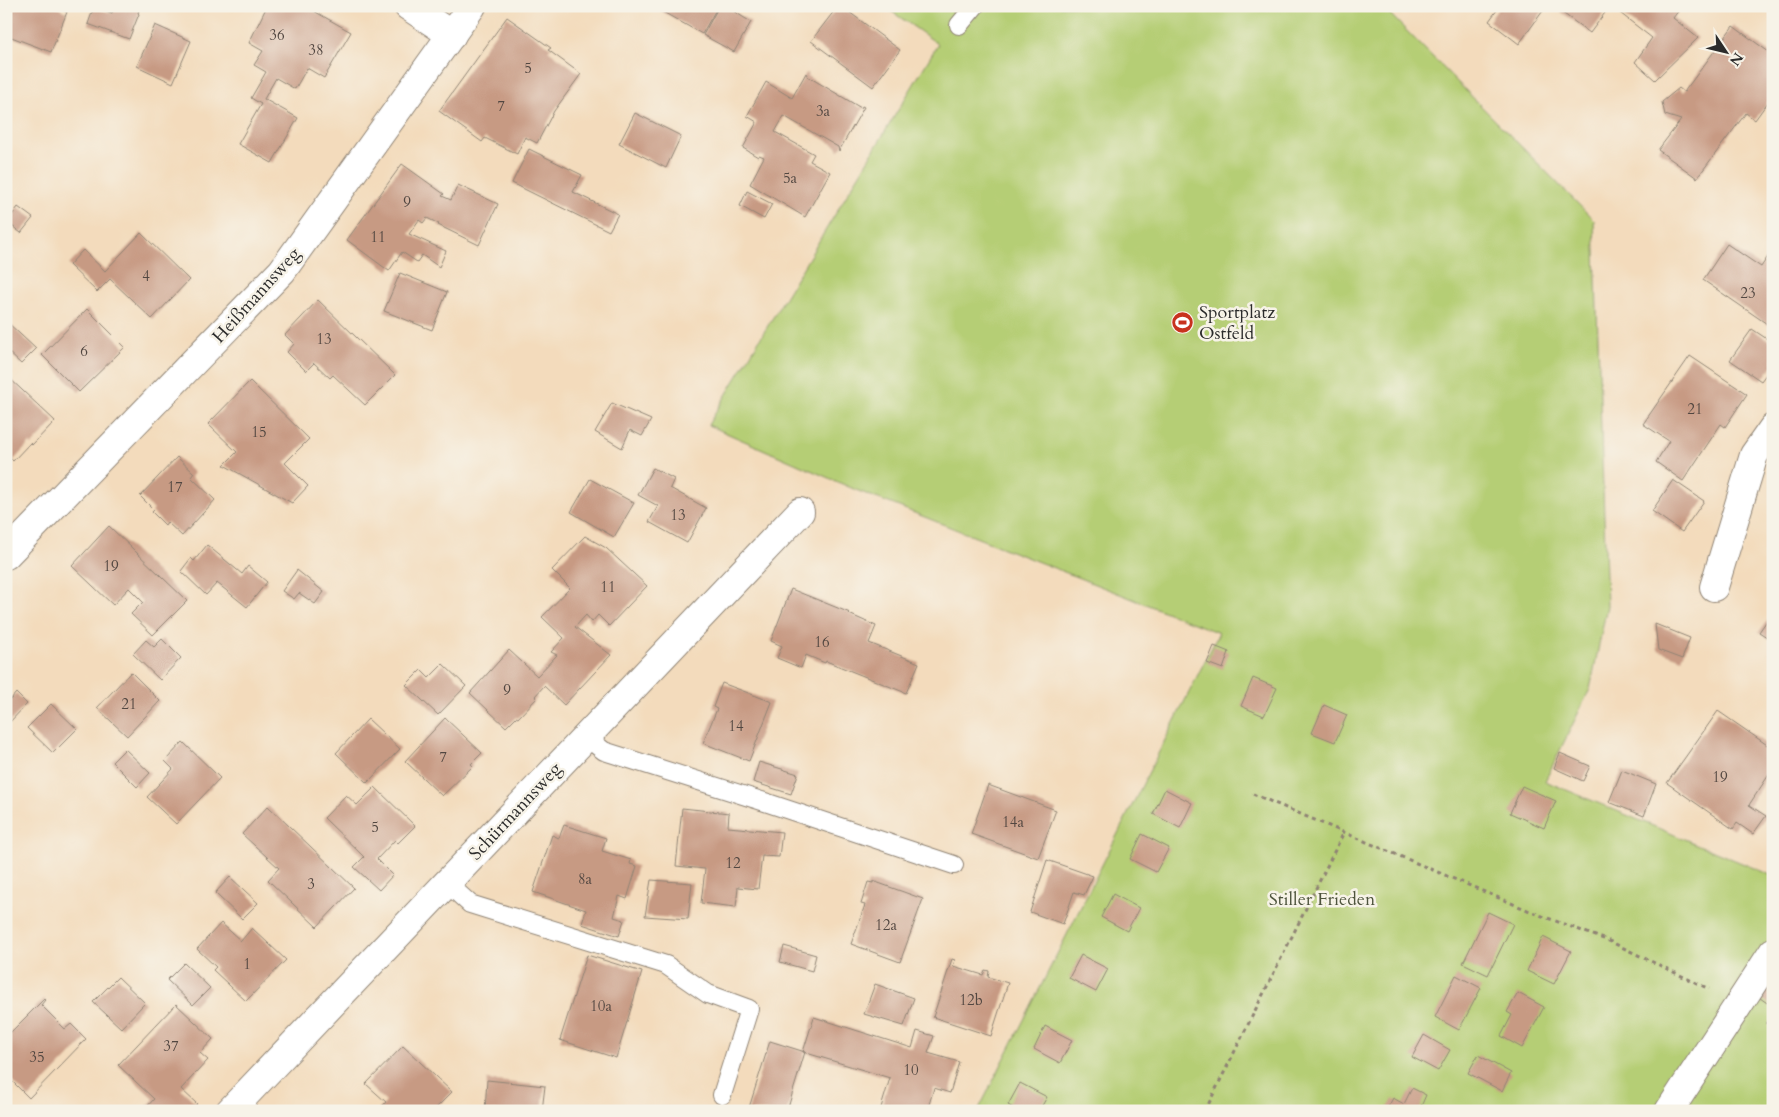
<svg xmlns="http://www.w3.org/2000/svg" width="1779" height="1117" font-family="Cardo,serif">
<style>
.green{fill:#b5ce74;stroke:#707c50}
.building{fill:#c79a83}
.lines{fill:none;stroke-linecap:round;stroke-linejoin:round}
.service-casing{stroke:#8f8374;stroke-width:20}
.minor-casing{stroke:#8f8374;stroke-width:30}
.path{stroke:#8f8374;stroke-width:3;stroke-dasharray:4 4;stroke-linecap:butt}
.service{stroke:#fff;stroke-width:18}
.minor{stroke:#fff;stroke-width:28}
.labels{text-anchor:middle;stroke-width:5;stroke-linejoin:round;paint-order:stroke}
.number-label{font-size:15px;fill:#524741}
.street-label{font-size:18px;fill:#2b2b2b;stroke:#f7f3e8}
.poi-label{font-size:18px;fill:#2b2b2b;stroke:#f7f3e8;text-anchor:start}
.park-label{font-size:18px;fill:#4e543d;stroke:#f7f3e8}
</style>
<rect width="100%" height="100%" fill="#f7f3e8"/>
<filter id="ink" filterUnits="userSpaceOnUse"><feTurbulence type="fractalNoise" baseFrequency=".02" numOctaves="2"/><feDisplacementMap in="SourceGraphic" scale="10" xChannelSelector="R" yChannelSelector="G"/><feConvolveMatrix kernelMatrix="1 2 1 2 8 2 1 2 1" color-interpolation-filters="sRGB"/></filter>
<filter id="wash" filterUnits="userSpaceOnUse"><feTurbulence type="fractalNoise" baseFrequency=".0096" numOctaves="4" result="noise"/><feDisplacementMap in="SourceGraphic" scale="20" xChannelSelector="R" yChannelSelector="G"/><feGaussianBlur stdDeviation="1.12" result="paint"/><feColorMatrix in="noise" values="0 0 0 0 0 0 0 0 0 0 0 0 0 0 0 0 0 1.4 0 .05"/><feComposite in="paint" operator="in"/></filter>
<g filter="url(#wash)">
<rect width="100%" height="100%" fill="#f3dbbc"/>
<polygon class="green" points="884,6 1382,6 1594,220 1607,606 1590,689 1545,781 1773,876 1773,1111 978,1111 1219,633 856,490 708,425 938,44"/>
<g id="blocks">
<g class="building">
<polygon points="8,6 54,6 67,12 51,52 6,35"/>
<polygon points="115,6 140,6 138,13 139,14 129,39 88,24 94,7 112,13"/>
<polygon points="267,6 305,6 351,32 324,78 307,68 295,89 276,78 264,99 298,118 272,163 238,144 261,104 251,98 266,72 254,65 263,51 249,43"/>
<polygon points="657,6 718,6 702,34 656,8"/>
<polygon points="719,6 725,6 751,22 734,52 703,35"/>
<polygon points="838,6 841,6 900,50 873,87 811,41"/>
<polygon points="949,6 965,6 958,14"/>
<polygon points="1500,6 1543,6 1545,8 1519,44 1489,21"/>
<polygon points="1553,6 1610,6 1590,33"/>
<polygon points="1611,6 1682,6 1673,18 1698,38 1655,80 1635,62 1652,38"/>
<polygon points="507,17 551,48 548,50 581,74 554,111 537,143 525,137 517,154 485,138 482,142 439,111"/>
<polygon points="155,25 191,41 173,83 137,66"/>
<polygon points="1733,26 1773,55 1773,95 1755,120 1746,113 1697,178 1658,150 1681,120 1665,115 1662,102 1679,88 1684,92"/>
<polygon points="806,73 808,74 807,76 861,108 862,106 864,107 839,151 838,147 784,116 775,132 814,154 810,161 830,172 805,217 750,184 764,157 759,155 758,157 743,148 757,122 747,116 766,82 792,98"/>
<polygon points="635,113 681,136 666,168 619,144"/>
<polygon points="529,149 582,175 573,192 618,214 609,231 512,183"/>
<polygon points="402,164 444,194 442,196 451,200 458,185 498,204 479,245 438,225 439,224 427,218 423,223 419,220 409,234 446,251 439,267 422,255 417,262 402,252 389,271 347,240"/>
<polygon points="747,191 772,204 764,219 740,206"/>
<polygon points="18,207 33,218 21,233 7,222"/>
<polygon points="141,233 189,280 152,319 110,279 97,292 69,265 83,250 105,271"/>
<polygon points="1727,244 1761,267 1773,249 1773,328 1703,280"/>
<polygon points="400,273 447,292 432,330 384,311"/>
<polygon points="318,300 395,375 365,405 333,375 330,378 314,363 306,371 287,352 294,344 285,335"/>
<polygon points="87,309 125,347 79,392 42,355"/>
<polygon points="6,321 36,349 21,364 6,350"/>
<polygon points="1752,329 1773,343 1773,365 1761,381 1730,360"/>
<polygon points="1690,356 1747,394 1725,427 1721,424 1683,481 1656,462 1669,441 1643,424"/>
<polygon points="6,375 55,421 32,445 30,443 13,461 6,454"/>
<polygon points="250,381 309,439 285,463 308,486 292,503 224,465 237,452 208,424"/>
<polygon points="612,403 651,420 642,436 630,430 622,448 595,432"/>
<polygon points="177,457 194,473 191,477 215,500 182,536 167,522 165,525 152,512 154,510 140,496"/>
<polygon points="653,468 674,479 670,488 706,508 687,543 649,522 658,506 638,495"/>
<polygon points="590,479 634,503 614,537 571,512"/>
<polygon points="1673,480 1704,501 1682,532 1652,511"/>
<polygon points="109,526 187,601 153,635 131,614 143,602 129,588 113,605 72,566"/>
<polygon points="585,536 606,548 647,586 609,626 598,615 592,622 586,615 575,627 611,655 564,705 544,686 535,696 537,698 518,718 516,717 506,727 470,693 509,650 537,676 557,655 551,652 564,638 542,617 570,588 552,570"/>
<polygon points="207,545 242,574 248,566 267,582 247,607 217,583 206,595 181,571 191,558 194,561"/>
<polygon points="297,570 324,592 315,604 299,593 294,599 282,591"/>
<polygon points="791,589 850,613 849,614 876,626 869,643 919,663 906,693 826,661 825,663 806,655 801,668 777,658 782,646 771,641"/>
<polygon points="1773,612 1773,641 1759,632"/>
<polygon points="1655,624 1690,638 1682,659 1658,650"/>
<polygon points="162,639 181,658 160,680 133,654 146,640 154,647"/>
<polygon points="1214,646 1229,652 1223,669 1207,663"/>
<polygon points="443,664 466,686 438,715 406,685 421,670 429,678"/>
<polygon points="131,672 160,701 127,736 97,708"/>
<polygon points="1253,678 1277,688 1264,716 1241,706"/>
<polygon points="722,683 772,702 749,761 703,743 717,709 713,707"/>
<polygon points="16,693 27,704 6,726 6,696 10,700"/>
<polygon points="51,704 77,729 53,753 27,728"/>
<polygon points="1324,705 1347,715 1335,742 1312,733"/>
<polygon points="1718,711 1773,749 1772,770 1749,805 1766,816 1753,834 1737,823 1733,829 1667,783"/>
<polygon points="445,718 482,753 471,764 473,766 442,796 405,761"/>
<polygon points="368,719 400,749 367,783 336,753"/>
<polygon points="183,742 220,778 176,824 147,797 173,769 165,761"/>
<polygon points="125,749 150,773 137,787 112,762"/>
<polygon points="1560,753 1590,766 1583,781 1554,768"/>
<polygon points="759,762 798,774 791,794 753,782"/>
<polygon points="1622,770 1656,784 1644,816 1609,802"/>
<polygon points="988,785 1056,810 1038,858 971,834"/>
<polygon points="1522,786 1556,801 1544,828 1510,813"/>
<polygon points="375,787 415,826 398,843 395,840 377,859 393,875 379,890 354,867 364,857 324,818 346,795 357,805"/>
<polygon points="1165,789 1192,803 1180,828 1153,814"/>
<polygon points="268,806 354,888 317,927 268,880 279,868 242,834"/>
<polygon points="682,808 729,813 728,827 782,832 779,857 762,856 758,889 738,887 736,907 701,903 705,869 676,866"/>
<polygon points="564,825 606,838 602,851 631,860 630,864 637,866 627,899 619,896 614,917 624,920 619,936 582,924 586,910 533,892 552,835 559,838"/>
<polygon points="1142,834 1169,848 1156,872 1130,859"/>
<polygon points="1047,860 1093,876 1084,895 1074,892 1063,924 1030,912"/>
<polygon points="230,877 258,903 242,919 215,893"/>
<polygon points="651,880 692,883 688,919 645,916"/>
<polygon points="873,881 923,899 900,962 851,944 865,905 861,904 868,882 873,883"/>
<polygon points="1113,894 1139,908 1127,931 1101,917"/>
<polygon points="1488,912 1513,924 1488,975 1463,963"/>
<polygon points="221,923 241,941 252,928 286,960 246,1001 213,970 216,967 197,949"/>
<polygon points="1543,937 1571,951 1554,984 1527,971"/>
<polygon points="784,946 816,955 812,971 780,962"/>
<polygon points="587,955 642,972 616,1058 560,1040"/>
<polygon points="1081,955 1108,969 1096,992 1069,978"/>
<polygon points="952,959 955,960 953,966 983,975 985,970 989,971 988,977 1008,983 991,1036 933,1017"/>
<polygon points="184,963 210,988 193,1005 167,980"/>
<polygon points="1456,975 1481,988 1459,1030 1435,1017"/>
<polygon points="118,977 145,1003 121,1028 93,1002"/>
<polygon points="1773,978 1773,1007 1760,998"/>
<polygon points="875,984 914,998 904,1026 864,1014"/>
<polygon points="1518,993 1544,1007 1522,1048 1501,1036 1512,1015 1507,1012"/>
<polygon points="44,999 45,1000 41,1005 65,1029 71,1024 86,1039 29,1098 6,1075 6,1037"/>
<polygon points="176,1004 213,1039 200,1053 208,1060 181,1089 197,1104 189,1111 143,1111 154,1099 118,1065"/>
<polygon points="814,1017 912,1048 917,1031 934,1036 928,1053 959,1062 950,1093 934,1088 927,1111 880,1111 890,1078 803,1052"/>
<polygon points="1045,1026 1072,1040 1060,1063 1034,1049"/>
<polygon points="1424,1035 1450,1050 1438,1071 1412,1057"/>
<polygon points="770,1041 805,1052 787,1111 748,1111"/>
<polygon points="403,1046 452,1092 433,1111 378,1111 386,1102 366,1084"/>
<polygon points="1478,1055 1511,1073 1502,1091 1468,1073"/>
<polygon points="487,1080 545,1086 542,1111 485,1111"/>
<polygon points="1020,1083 1047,1097 1039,1111 1018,1111 1008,1105"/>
<polygon points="1412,1088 1426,1095 1419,1111 1386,1111 1393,1098 1404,1104"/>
</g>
</g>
</g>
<g filter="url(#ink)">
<use href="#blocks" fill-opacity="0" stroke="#8f8374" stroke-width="1"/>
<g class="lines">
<defs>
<g id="service">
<polyline points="959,25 975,6"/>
<polyline points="586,737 604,751 768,803 954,865"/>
<polyline points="447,883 470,904 666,965 708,994 749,1009 722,1095"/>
</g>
<g id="minor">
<polyline points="408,6 452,35"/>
<polyline points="6,555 282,271 472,6"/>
<polyline points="1714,587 1754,455 1773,428"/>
<polyline points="230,1111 800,512"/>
<polyline points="1669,1111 1773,952"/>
</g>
</defs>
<use href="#service" class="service-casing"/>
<use href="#minor" class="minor-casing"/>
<g class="path">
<polyline points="1253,794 1537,914 1609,941 1709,989"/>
<polyline points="1766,1022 1773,1027"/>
<polyline points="1205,1111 1344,832"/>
</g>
<use href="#service" class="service"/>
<use href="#minor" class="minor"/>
</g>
</g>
<defs>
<symbol id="stadium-disc" viewBox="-11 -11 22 22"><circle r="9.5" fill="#c8321e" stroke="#f7f3e8"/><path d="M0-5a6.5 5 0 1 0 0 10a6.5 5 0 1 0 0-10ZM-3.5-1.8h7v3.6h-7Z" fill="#fff"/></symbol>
</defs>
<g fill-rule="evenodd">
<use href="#stadium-disc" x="1170" y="310" width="25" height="25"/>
</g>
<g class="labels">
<g class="number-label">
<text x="277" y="40">36</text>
<text x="316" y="55">38</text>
<text x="528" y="73">5</text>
<text x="501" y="111">7</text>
<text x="823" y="116">3a</text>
<text x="790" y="183">5a</text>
<text x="407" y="207">9</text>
<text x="378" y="242">11</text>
<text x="146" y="281">4</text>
<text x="1748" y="298">23</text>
<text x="324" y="344">13</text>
<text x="84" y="356">6</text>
<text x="1695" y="414">21</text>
<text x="259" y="437">15</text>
<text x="175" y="492">17</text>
<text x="678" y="520">13</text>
<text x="111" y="571">19</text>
<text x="608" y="592">11</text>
<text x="822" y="647">16</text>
<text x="507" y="695">9</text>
<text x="129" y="709">21</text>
<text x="736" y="731">14</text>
<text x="443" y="762">7</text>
<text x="1720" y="782">19</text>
<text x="1013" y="827">14a</text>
<text x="375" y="832">5</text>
<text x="733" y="868">12</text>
<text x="585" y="884">8a</text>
<text x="311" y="889">3</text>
<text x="886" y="930">12a</text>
<text x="247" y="969">1</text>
<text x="971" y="1005">12b</text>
<text x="601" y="1011">10a</text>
<text x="171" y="1051">37</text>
<text x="37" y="1062">35</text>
<text x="911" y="1075">10</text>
</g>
<g class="street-label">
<text transform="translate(256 295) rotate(-48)" y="6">Heißmannsweg</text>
<text transform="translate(515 811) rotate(-47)" y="6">Schürmannsweg</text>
</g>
<g class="poi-label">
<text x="1199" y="318">Sportplatz<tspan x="1199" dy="21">Ostfeld</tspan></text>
</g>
<g class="park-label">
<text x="1322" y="905">Stiller Frieden</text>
</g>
</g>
<rect width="1779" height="1117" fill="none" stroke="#f7f3e8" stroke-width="25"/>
<g transform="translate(1726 52) rotate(125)" stroke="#f7f3e8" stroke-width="4" paint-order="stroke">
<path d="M0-4L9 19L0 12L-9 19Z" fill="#2b2b2b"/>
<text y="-8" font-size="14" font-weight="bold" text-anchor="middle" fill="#2b2b2b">N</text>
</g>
</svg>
